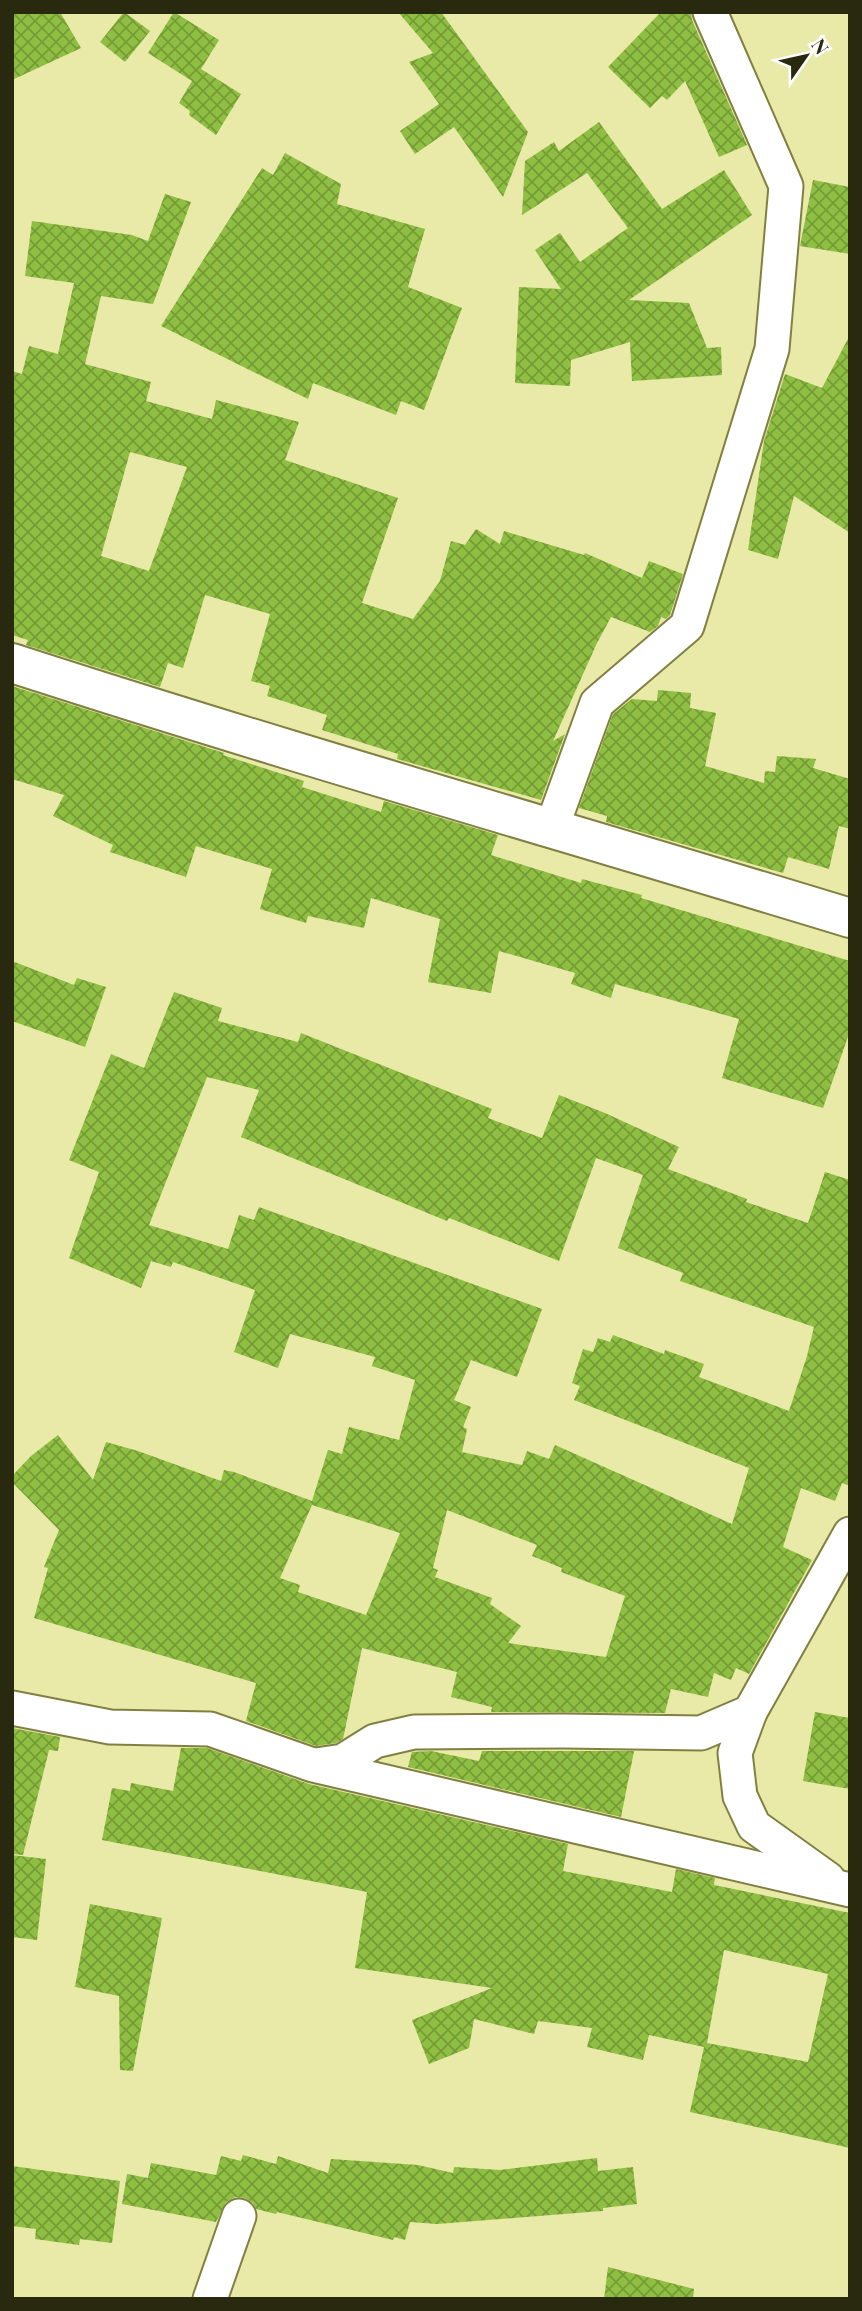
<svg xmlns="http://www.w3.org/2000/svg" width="862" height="2311" font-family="'Playfair Display',serif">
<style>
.building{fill:url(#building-cross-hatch);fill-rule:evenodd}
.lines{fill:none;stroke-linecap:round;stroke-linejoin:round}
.minor-casing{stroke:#818042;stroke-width:37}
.tertiary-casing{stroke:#818042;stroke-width:42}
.minor{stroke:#fff;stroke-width:33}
.tertiary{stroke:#fff;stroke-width:38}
</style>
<defs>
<pattern id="building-cross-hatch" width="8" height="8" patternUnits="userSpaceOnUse" patternTransform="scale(1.75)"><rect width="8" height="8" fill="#8fbf42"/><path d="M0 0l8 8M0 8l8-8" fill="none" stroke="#759b36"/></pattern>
</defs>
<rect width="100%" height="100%" fill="#e9e9a8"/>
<g class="building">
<polygon points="12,12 60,12 81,48 12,80"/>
<polygon points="124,12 150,31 125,62 100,42"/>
<polygon points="174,12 219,40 201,69 241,94 216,135 189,115 190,111 179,103 192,81 148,53"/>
<polygon points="398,12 441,12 528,132 503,197 454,127 415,154 400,131 439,104 409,62 433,53"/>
<polygon points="661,12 691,12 692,20 747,145 719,157 685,81 667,100 662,96 650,108 608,67"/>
<polygon points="599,122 662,209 724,170 752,215 629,300 689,303 707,348 721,347 722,375 632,381 630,342 571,360 570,386 515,383 519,287 561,289 535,250 560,233 580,262 628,228 587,173 522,215 525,161 554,142 559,151"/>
<polygon points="285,153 341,184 337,204 425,229 408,287 462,308 424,410 401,401 396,415 313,383 308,399 161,326 262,168 273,175"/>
<polygon points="813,180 850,187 850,254 800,246"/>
<path d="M165 194 191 202 153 304 101 296 85 364 151 382 146 401 212 419 216 400 299 422 285 460 398 498 362 603 413 619 440 581 451 541 465 545 476 529 500 544 504 531 584 555 585 553 642 578 649 561 683 574 670 615 666 619 661 617 658 626 650 632 611 617 597 643 553 741 565 734 541 800 397 759 398 754 322 730 327 715 267 696 270 686 251 681 270 614 205 595 183 668 168 663 160 687 26 645 28 640 12 635V371L22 374 29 346 58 354 74 283 25 276 32 221 132 235 148 241ZM130 452 187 467 149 571 101 556Z"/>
<polygon points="850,335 850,533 794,496 778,559 748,550 764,441 785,374 822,388"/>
<polygon points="12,686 224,753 223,755 304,781 302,787 381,812 384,801 498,835 491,855 581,883 582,879 642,895 641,898 850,961 850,1031 823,1108 722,1078 739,1019 615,984 611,998 571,984 575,973 499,951 491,993 428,982 440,919 371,898 364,928 308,916 306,923 260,909 272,869 196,846 186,877 110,852 113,845 53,816 64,795 12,779"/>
<polygon points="658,690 691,693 690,708 716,713 705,766 764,783 765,771 775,772 777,756 816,759 813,768 850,779 850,829 839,826 829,869 788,857 783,873 606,822 607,816 579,808 613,714 632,699 657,701"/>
<polygon points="12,961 74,985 77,978 106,987 85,1047 12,1021"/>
<path d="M174 992 222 1008 218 1021 298 1042 301 1033 492 1109 488 1118 542 1138 559 1095 605 1113 679 1147 668 1169 747 1199 746 1202 808 1223 825 1172 850 1180V1486L842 1483 835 1501 801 1488 783 1547 812 1560 749 1674 736 1668 731 1680 714 1673 708 1697 671 1689 665 1713 491 1712 492 1707 451 1697 457 1672 362 1648 343 1739 336 1743 316 1746 246 1721 256 1683 34 1618 48 1568 44 1567 59 1530 12 1482V1476L31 1456 58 1435 93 1480 106 1442 138 1451 221 1481 224 1470 234 1472 312 1501 328 1450 342 1454 349 1427 399 1440 415 1380 372 1366 375 1357 290 1334 278 1368 234 1352 255 1290 173 1262 171 1267 151 1261 141 1288 69 1258 99 1172 69 1160 111 1054 144 1068ZM207 1077 259 1090 241 1137 447 1221 449 1218 559 1261 596 1158 643 1175 618 1248 683 1273 680 1281 814 1327 807 1356 789 1411 699 1377 704 1364 665 1350 664 1354 613 1335 610 1342 598 1338 593 1352 583 1349 572 1383 580 1386 574 1400 749 1468 732 1524 555 1445 549 1459 527 1451 522 1465 462 1452 467 1429 463 1427 471 1407 454 1400 471 1360 517 1377 542 1309 259 1207 254 1220 239 1215 228 1249 149 1225ZM312 1505 400 1533 366 1615 298 1592 300 1585 280 1578ZM447 1510 537 1545 532 1556 562 1568 561 1572 625 1596 606 1657 508 1643 521 1626 490 1604 492 1598 435 1577 438 1570 433 1568Z"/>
<polygon points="815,1712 850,1718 850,1789 803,1781"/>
<polygon points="12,1728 60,1737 58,1751 49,1750 23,1855 12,1854"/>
<path d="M181 1748H207L309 1784 568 1844 563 1871 672 1892 676 1869 715 1878 714 1885 850 1913V2148L690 2112 704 2047 649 2035 643 2060 587 2047 592 2028 538 2021 534 2034 474 2019 469 2048 429 2064 412 2020 492 1988 355 1968 367 1892 102 1840 112 1788 130 1791 131 1783 173 1791ZM724 1950 828 1974 808 2062 707 2043Z"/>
<polygon points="431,1751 479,1761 482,1751 634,1751 621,1817 408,1767 412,1752"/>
<polygon points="12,1855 46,1859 37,1940 12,1937"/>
<polygon points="90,1904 162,1918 133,2071 120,2070 119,1996 75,1987"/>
<polygon points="243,2155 276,2164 278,2156 328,2173 331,2159 418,2165 453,2173 454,2167 500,2170 597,2158 598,2171 633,2167 637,2204 603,2208 603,2211 589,2212 437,2224 410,2222 405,2240 394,2237 393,2240 277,2212 276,2214 256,2209 253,2203 245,2198 235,2197 226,2202 216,2222 122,2204 127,2174 148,2178 151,2163 216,2175 221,2156 241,2161"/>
<polygon points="12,2166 120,2181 112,2243 80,2239 79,2245 35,2239 36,2229 12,2226"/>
<polygon points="608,2267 694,2289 693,2299 604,2299"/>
</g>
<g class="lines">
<defs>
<g id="minor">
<polyline points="552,827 597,703 687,626 772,349 786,186 710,12"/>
<polyline points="12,1708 110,1727 210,1729 313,1765 850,1890"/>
<polyline points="750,1712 735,1753 740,1796 754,1826 828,1879"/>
<polyline points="316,1765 343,1761 375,1741 414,1732 564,1731 701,1733 750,1712 850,1534"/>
<polyline points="210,2299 239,2216"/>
</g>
<path id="tertiary" d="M12 663C290 753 571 833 850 918"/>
</defs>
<use href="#minor" class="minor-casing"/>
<use href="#tertiary" class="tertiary-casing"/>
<use href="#minor" class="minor"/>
<use href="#tertiary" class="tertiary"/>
</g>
<rect width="862" height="2311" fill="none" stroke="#29290f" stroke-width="28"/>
<g transform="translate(806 56) rotate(56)" stroke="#ffffff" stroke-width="5" paint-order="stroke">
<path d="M0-5L12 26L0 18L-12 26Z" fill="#29290f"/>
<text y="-10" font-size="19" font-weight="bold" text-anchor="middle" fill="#29290f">N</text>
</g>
</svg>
